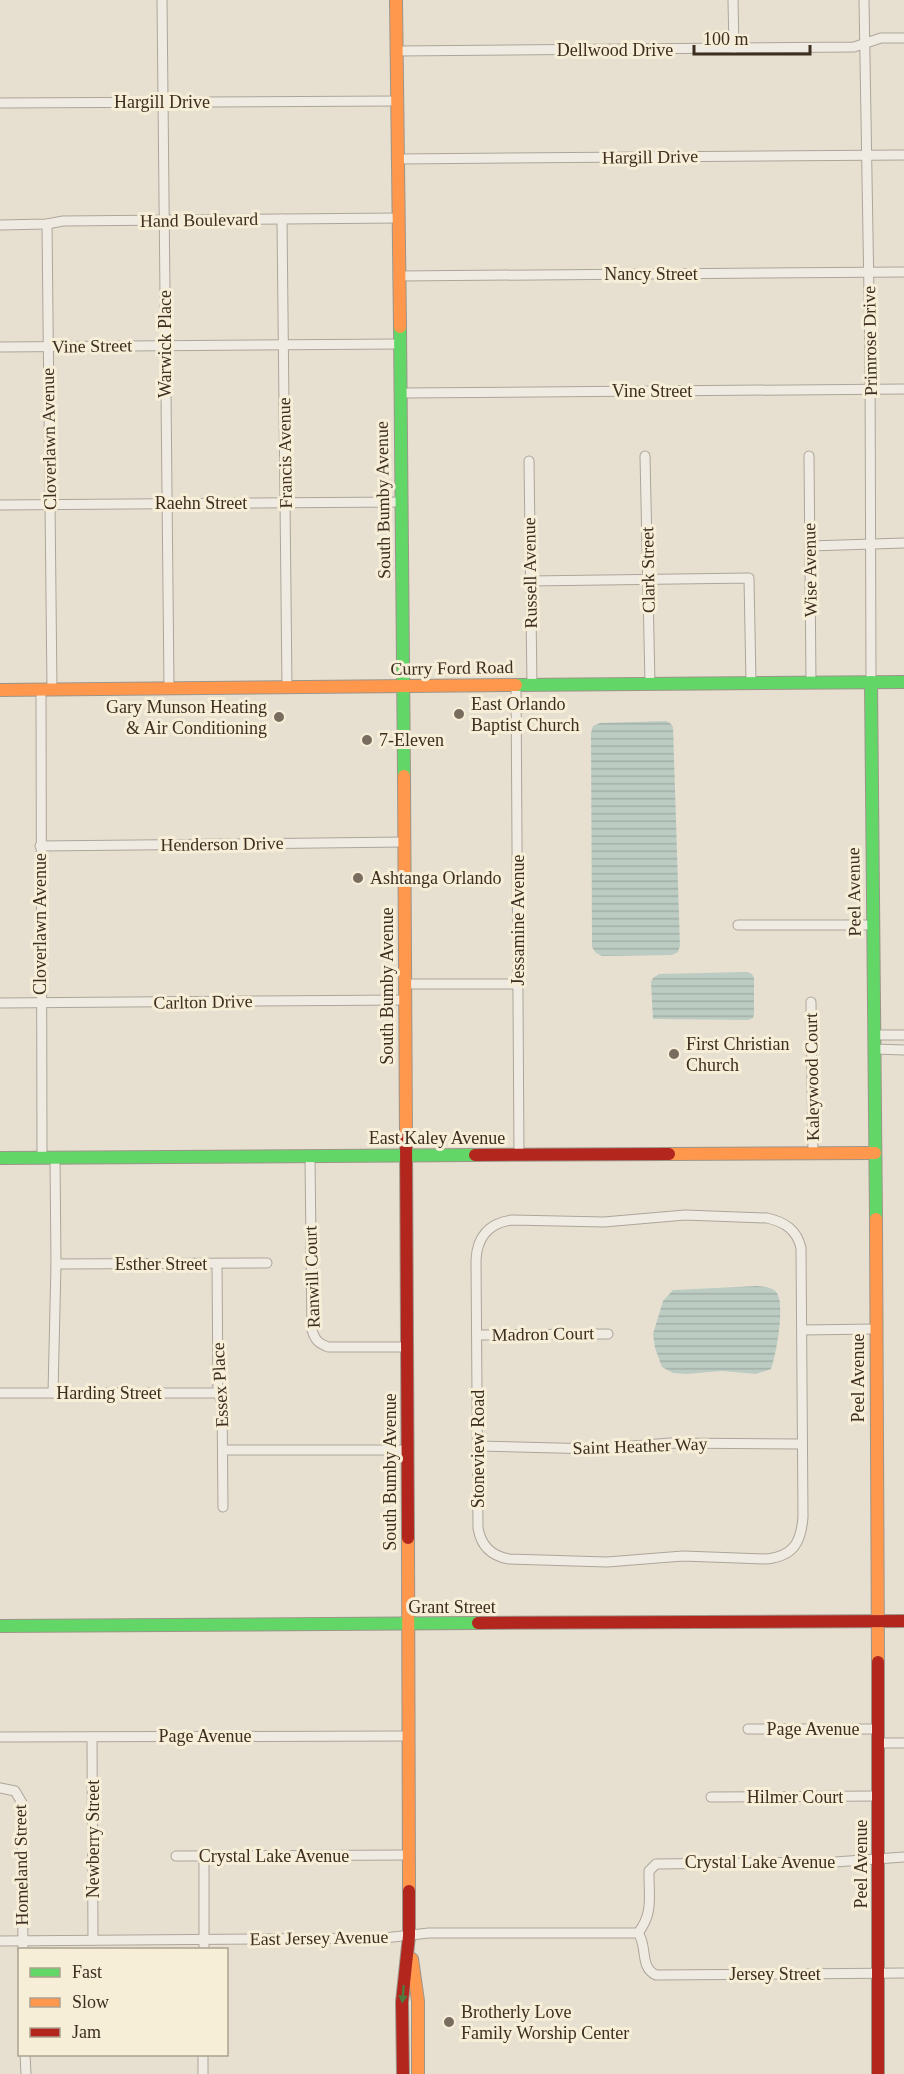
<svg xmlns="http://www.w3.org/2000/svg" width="904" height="2074" font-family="Georgia,serif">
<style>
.water{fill:url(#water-rules)}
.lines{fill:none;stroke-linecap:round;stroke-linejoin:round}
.street-casing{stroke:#ada599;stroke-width:11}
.fast-casing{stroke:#9c958a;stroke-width:14}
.slow-casing{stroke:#9c958a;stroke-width:14}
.jam-casing{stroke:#9c958a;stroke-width:14}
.street{stroke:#efebe3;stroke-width:9}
.fast{stroke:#63d668;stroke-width:12}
.slow{stroke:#ff974d;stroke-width:12}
.jam{stroke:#b3261e;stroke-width:12}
.oneway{fill:#4e7a40}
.poi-dot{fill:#786c5e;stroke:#f7eed8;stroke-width:2}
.labels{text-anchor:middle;stroke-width:6;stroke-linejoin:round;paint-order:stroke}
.street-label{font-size:18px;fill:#3d2e20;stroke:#f7eed8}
.poi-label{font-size:18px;fill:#3d2e20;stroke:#f7eed8;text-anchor:start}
</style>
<defs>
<pattern id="water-rules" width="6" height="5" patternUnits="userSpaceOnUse" patternTransform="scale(1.5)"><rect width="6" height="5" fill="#bcccc2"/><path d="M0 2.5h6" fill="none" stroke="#a2b0a6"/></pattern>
</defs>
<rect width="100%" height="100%" fill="#e7e0d1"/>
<g class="water">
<polygon points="666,721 670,723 673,727 680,946 678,952 672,955 602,956 596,953 592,947 591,733 593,726 600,723"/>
<polygon points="747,972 752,974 754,978 754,1013 753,1018 748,1020 653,1019 651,982 653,978 659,974"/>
<path d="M758 1286C764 1287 772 1287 776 1292 786 1302 776 1356 771 1369L756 1374 722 1371 686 1374 673 1373 662 1367 655 1348 653 1334 663 1301 673 1290Z"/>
</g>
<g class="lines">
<defs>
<g id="street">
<polyline points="162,0 169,688"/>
<polyline points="733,0 734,49"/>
<polyline points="864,0 870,353 871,682"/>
<polyline points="397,51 854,47 881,38 904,38"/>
<polyline points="0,103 397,101"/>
<polyline points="397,159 904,155"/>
<polyline points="282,219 287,688"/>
<polyline points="47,224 52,690"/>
<polyline points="0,225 47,224 63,221 398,218"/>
<polyline points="398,276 904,272"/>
<polyline points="0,347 399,344"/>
<polyline points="400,393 904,389"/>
<polyline points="645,456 650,684"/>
<polyline points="809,456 811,683"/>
<polyline points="529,461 532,686"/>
<polyline points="0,505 402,502"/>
<polyline points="810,546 904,543"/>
<polyline points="530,581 749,578 751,683"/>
<polyline points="516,686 519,1155"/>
<polyline points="41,690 42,1158"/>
<polyline points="40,846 405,842"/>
<polyline points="738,925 873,925"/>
<polyline points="405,984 518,984"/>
<polyline points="811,1002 813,1153"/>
<polyline points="0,1003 405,1000"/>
<polyline points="875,1035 904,1035"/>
<polyline points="875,1049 904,1050"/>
<path d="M310 1157 312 1330C315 1340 318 1343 328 1347H407"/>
<path d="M685 1215 767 1218C785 1222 797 1230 801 1248L803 1517C801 1543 793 1556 767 1559L683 1556 607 1562 509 1559C491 1556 481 1546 478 1528L476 1260C477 1237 489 1223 512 1220L604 1222Z"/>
<polyline points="56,1264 267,1263"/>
<polyline points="217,1264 218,1393 222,1402 223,1507"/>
<polyline points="802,1330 875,1329"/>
<polyline points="477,1335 608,1334"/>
<polyline points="0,1393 218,1393"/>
<polyline points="53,1393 56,1264 55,1158"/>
<polyline points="478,1446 596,1449 670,1443 802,1444"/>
<polyline points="223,1450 408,1450"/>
<polyline points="748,1729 878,1729"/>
<polyline points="0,1737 409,1736"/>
<polyline points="92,1737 93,1940"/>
<polyline points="878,1743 904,1743"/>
<polyline points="0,1788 15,1791 22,1803 23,1950"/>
<polyline points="711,1797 878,1796"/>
<polyline points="176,1856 409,1855"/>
<path d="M638 1933C653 1914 649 1898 649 1875V1871L656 1864 835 1862 904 1857"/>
<path d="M638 1933C648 1946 639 1967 656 1975L904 1973"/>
<polyline points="0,1941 384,1938 429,1933 638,1933"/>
<polyline points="204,1950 204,1856"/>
<polyline points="25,2054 26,2074"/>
<polyline points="203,2074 203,2054"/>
</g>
<g id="fast">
<polyline points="400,327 404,776"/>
<polyline points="871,682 876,1219"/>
<polyline points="516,685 904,682"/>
<polyline points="0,1158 475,1155"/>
<polyline points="0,1626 478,1623"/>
</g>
<g id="slow">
<polyline points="396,0 400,327"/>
<polyline points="0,690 516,685"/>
<polyline points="404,776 406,1138"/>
<polyline points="669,1154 875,1153"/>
<polyline points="876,1219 878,1662"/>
<polyline points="408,1538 409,1891"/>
<polyline points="412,1959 418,2001 418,2074"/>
</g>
<g id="jam">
<polyline points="406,1138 408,1538"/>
<polyline points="475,1155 669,1154"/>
<polyline points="478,1623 904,1621"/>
<polyline points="403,2074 402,2002 409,1936 409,1891"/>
<polyline points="878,2074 878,1662"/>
</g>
</defs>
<use href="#street" class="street-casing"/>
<use href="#fast" class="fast-casing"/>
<use href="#slow" class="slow-casing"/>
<use href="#jam" class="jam-casing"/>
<use href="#street" class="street"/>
<use href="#fast" class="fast"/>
<use href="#slow" class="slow"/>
<use href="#jam" class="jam"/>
</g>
<defs><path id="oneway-solid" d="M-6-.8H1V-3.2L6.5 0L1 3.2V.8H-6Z" transform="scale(1.5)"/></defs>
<use class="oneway" href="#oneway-solid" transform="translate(403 1994) rotate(95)"/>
<g class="poi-dot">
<circle cx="459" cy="714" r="6"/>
<circle cx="279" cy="717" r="6"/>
<circle cx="367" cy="740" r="6"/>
<circle cx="358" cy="878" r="6"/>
<circle cx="674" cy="1054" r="6"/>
<circle cx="449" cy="2022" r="6"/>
</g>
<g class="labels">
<g class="street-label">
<text x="615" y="56">Dellwood Drive</text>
<text x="162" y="108">Hargill Drive</text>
<text transform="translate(650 157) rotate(-1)" y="6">Hargill Drive</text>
<text transform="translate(199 220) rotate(-1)" y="6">Hand Boulevard</text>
<text x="651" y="280">Nancy Street</text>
<text transform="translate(870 341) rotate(-91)" y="6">Primrose Drive</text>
<text transform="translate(165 344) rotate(-90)" y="6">Warwick Place</text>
<text transform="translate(92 346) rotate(-1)" y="6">Vine Street</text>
<text x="652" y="397">Vine Street</text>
<text transform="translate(49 439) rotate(-91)" y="6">Cloverlawn Avenue</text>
<text transform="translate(285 453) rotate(-91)" y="6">Francis Avenue</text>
<text transform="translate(383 500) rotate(-91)" y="6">South Bumby Avenue</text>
<text x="201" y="509">Raehn Street</text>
<text transform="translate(648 570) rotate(-91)" y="6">Clark Street</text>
<text transform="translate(810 570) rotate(-91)" y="6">Wise Avenue</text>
<text transform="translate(530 573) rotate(-91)" y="6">Russell Avenue</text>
<text transform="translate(452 668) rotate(-1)" y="6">Curry Ford Road</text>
<text transform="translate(222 844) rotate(-1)" y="6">Henderson Drive</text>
<text transform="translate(854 892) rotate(-91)" y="6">Peel Avenue</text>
<text transform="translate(518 920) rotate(-90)" y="6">Jessamine Avenue</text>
<text transform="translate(40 924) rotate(-90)" y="6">Cloverlawn Avenue</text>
<text transform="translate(387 986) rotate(-90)" y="6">South Bumby Avenue</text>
<text transform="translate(203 1002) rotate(-1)" y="6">Carlton Drive</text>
<text transform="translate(812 1077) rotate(-91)" y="6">Kaleywood Court</text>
<text x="437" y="1144">East Kaley Avenue</text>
<text x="161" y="1270">Esther Street</text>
<text transform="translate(312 1277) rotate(-92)" y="6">Ranwill Court</text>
<text transform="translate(543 1334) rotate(-1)" y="6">Madron Court</text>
<text transform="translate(858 1378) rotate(-90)" y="6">Peel Avenue</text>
<text transform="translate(220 1385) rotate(-93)" y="6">Essex Place</text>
<text x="109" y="1399">Harding Street</text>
<text transform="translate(640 1446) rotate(-2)" y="6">Saint Heather Way</text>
<text transform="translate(478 1449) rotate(-90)" y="6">Stoneview Road</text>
<text transform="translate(390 1472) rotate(-90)" y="6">South Bumby Avenue</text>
<text x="452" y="1613">Grant Street</text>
<text x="813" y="1735">Page Avenue</text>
<text x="205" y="1742">Page Avenue</text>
<text x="795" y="1803">Hilmer Court</text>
<text transform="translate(93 1839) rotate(-90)" y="6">Newberry Street</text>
<text x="274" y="1862">Crystal Lake Avenue</text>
<text x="760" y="1868">Crystal Lake Avenue</text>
<text transform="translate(861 1864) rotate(-90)" y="6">Peel Avenue</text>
<text transform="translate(21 1865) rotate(-91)" y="6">Homeland Street</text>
<text transform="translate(319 1938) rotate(-1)" y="6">East Jersey Avenue</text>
<text x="775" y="1980">Jersey Street</text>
</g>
<g class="poi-label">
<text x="471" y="710">East Orlando<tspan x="471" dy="21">Baptist Church</tspan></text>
<text x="267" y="713" text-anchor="end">Gary Munson Heating<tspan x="267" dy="21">&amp; Air Conditioning</tspan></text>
<text x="379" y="746">7-Eleven</text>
<text x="370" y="884">Ashtanga Orlando</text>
<text x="686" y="1050">First Christian<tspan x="686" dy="21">Church</tspan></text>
<text x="461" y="2018">Brotherly Love<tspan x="461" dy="21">Family Worship Center</tspan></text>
</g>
</g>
<rect x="18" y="1948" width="210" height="108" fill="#f7eed8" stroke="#ada18e" stroke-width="1.5"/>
<rect x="30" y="1968" width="30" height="9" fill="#63d668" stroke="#ada18e" stroke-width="1.5"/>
<text x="72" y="1978" font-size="18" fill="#3d2e20">Fast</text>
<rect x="30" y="1998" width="30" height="9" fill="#ff974d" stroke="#ada18e" stroke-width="1.5"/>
<text x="72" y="2008" font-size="18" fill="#3d2e20">Slow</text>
<rect x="30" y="2028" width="30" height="9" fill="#b3261e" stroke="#ada18e" stroke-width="1.5"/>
<text x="72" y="2038" font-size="18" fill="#3d2e20">Jam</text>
<path d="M694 45v9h116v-9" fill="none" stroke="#3d2e20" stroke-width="3"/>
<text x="703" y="45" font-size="18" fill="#3d2e20" stroke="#f7eed8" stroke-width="4.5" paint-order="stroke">100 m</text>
</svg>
